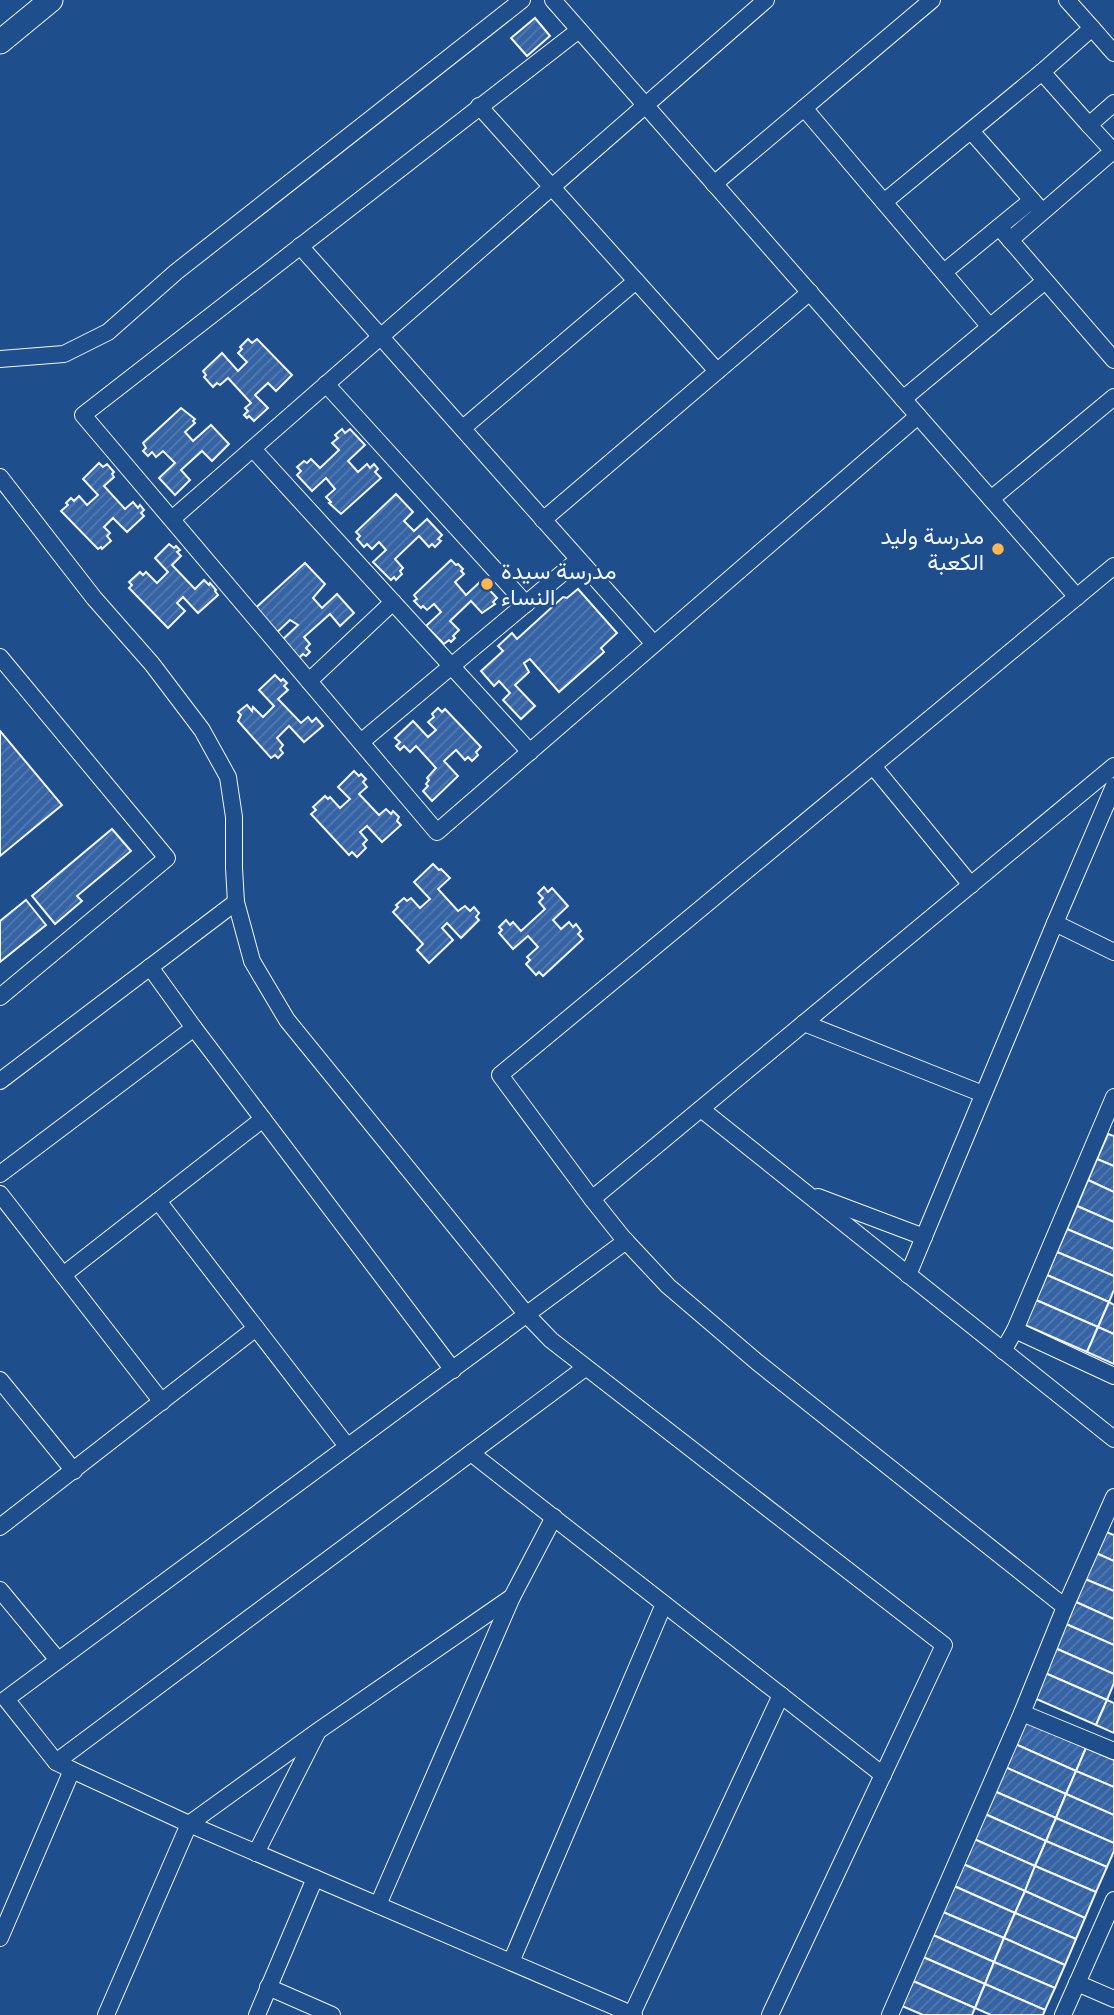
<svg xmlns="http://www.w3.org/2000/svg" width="1114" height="2015" font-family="Karla,Vazirmatn,sans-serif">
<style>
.building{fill:url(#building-hatch);stroke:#f2f6ff;stroke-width:2}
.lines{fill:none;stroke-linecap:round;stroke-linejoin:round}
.minor-casing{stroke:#f2f6ff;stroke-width:18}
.secondary-casing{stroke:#f2f6ff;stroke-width:25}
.minor{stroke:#1f4e8c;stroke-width:16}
.secondary{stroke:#1f4e8c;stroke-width:23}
.poi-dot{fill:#ffb74d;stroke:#1f4e8c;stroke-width:2.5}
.labels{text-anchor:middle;stroke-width:5;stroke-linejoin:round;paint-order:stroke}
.poi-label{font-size:23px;fill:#f2f6ff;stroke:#1f4e8c;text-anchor:end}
</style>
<defs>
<pattern id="building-hatch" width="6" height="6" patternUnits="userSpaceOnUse" patternTransform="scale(1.75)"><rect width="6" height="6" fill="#3563a3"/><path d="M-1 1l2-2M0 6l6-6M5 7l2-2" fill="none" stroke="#537ab1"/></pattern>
</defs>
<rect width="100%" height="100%" fill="#1f4e8c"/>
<g class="building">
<polygon points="535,18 550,36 527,56 511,38"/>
<polygon points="248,339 252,343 257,339 292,375 276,391 268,383 255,395 268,408 254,421 249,416 247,418 244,415 248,411 245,408 251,403 228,378 220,385 217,383 213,387 204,377 206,375 203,371 222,353 238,371 247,362 238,353 242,349 240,347"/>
<polygon points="181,408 195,419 193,421 195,423 185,432 193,441 211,425 229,444 212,461 202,451 181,470 190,480 175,495 159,478 175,463 163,451 156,457 152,452 148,456 143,451 146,448 143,443"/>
<polygon points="342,429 345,433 350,429 365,445 348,461 358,472 367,464 370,468 374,464 378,469 375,472 381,478 341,514 329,503 331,502 326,497 335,489 326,478 312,491 297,475 301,471 297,467 304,461 307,463 311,459 320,468 339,450 332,443 338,438 335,435"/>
<polygon points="99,463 103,467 107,464 114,472 112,474 114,477 104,486 125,509 133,502 138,508 140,505 144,510 141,513 144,516 127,532 113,518 104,527 110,533 107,536 111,541 102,549 101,547 98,549 61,511 68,505 66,503 71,498 74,501 79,496 87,505 98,495 83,479"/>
<polygon points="396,494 413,512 404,521 414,531 427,519 442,535 438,539 441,541 435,547 432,544 429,547 419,536 395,559 403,568 400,571 402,574 396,580 394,577 391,580 373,562 386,550 379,542 372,549 367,544 364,547 357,539 360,536 356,532"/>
<polygon points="169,544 174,548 176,546 180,550 177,552 181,556 172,565 195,589 204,580 209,585 210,583 216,590 215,591 218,595 198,613 183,597 177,603 185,611 168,628 129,588 132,585 129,582 140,572 143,575 146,572 157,583 168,572 155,558"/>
<polygon points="451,560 456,565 458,564 463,569 461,571 464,574 455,582 466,595 481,581 497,598 493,602 495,604 482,613 471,601 450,621 459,630 453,636 455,638 451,642 449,640 444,644 426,626 441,612 434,604 427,610 423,606 421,608 414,601 417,599 414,595"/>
<polygon points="305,563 325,584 313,598 322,608 337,594 354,613 340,626 330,614 304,637 310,644 306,648 310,652 306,656 303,654 299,658 282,640 298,625 290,620 273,636 251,612"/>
<polygon points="578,589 617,633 601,648 604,652 559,692 530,659 524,663 529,672 515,685 535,706 521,719 503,700 510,693 499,681 494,686 481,671 503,651 498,646 512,633 517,639 563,597 567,598"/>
<polygon points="275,675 281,681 283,679 287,683 284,686 288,690 278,699 301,723 308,717 312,722 316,718 323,726 304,742 289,726 277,738 283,745 280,749 283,753 278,758 275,755 271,758 238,721 241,715 238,712 247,705 252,711 253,707 263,717 274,706 259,690"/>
<polygon points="438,708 442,712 445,709 481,747 476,752 478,755 472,761 468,757 465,760 456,750 444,761 458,776 432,801 423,791 428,786 426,784 429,780 427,778 436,768 416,746 410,752 404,746 400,750 396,746 400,742 395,738 413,721 428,737 436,730 428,722 434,717 432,714"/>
<polygon points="0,731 62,805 0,856"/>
<polygon points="354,771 359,776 361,774 366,779 363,782 367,787 359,794 379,815 386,809 391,814 393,811 399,817 397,821 401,825 382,842 367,826 360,832 367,840 363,844 366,848 357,857 352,852 349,855 311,814 316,810 313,807 325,796 328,799 330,797 340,808 350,799 338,787"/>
<polygon points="112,829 131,851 77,896 82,901 55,924 32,896"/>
<polygon points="433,864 439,870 441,869 450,878 438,889 458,911 465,906 470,911 474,907 479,913 476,917 479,920 461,938 447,923 442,928 453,940 429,963 417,950 423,944 393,912 398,907 396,905 404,898 407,901 411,898 420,908 430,899 414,882"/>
<polygon points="544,887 548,892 552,888 568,906 553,920 561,929 569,922 573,927 576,924 581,931 578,934 583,939 543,976 539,972 536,975 526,964 530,960 527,957 538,947 528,936 513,949 499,933 502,930 499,927 506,920 510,925 513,922 521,931 545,909 539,902 543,898 538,893"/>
<polygon points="26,900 46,925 0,962 0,921"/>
<polygon points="1108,1134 1114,1136 1114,1166 1097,1159"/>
<polygon points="1097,1159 1114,1166 1114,1192 1088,1180"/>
<polygon points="1088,1180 1114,1192 1114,1222 1077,1206"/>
<polygon points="1077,1206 1114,1222 1114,1249 1067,1229"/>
<polygon points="1067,1229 1114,1249 1114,1276 1057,1252"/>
<polygon points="1057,1252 1114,1276 1114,1290 1109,1302 1047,1275"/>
<polygon points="1047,1275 1109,1302 1098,1327 1036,1300"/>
<polygon points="1036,1300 1098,1327 1087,1352 1025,1325"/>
<polygon points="1109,1302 1114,1305 1114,1334 1098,1327"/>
<polygon points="1098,1327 1114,1334 1114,1364 1087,1352"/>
<polygon points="1106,1532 1114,1535 1114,1561 1096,1553"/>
<polygon points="1096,1553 1114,1561 1114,1591 1085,1579"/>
<polygon points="1085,1579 1114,1591 1114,1619 1076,1602"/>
<polygon points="1076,1602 1114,1619 1114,1645 1066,1624"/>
<polygon points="1066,1624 1114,1645 1114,1674 1055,1648"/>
<polygon points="1055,1648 1114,1674 1114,1683 1107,1700 1045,1673"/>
<polygon points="1045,1673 1107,1700 1096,1725 1034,1698"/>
<polygon points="1107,1700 1114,1703 1114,1733 1096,1725"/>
<polygon points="1025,1721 1086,1748 1076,1771 1015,1744"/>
<polygon points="1015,1744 1076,1771 1066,1794 1005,1767"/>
<polygon points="1086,1748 1114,1760 1114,1787 1076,1771"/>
<polygon points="1005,1767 1066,1794 1056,1818 994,1791"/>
<polygon points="1076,1771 1114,1787 1114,1815 1066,1794"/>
<polygon points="994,1791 1056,1818 1046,1841 985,1814"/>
<polygon points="1066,1794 1114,1815 1114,1843 1056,1818"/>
<polygon points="985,1814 1046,1841 1035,1866 974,1839"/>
<polygon points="1056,1818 1114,1843 1114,1851 1107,1867 1046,1841"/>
<polygon points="974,1839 1035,1866 1025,1891 963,1864"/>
<polygon points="1046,1841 1107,1867 1096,1892 1035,1866"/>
<polygon points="963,1864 1025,1891 1015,1913 954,1886"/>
<polygon points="1035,1866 1096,1892 1085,1918 1025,1891"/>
<polygon points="954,1886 1015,1913 1004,1938 943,1912"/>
<polygon points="1025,1891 1085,1918 1076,1939 1015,1913"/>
<polygon points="943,1912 1004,1938 994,1962 933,1935"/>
<polygon points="1015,1913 1076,1939 1065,1965 1004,1938"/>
<polygon points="933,1935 994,1962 985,1984 923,1957"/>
<polygon points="1004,1938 1065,1965 1055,1988 994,1962"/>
<polygon points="923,1957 985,1984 975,2008 913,1981"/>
<polygon points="994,1962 1055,1988 1045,2010 985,1984"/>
<polygon points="913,1981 975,2008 972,2015 923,2015 902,2006"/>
<polygon points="985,1984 1045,2010 1043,2015 991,2015 975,2008"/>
</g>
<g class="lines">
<defs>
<g id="minor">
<polyline points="553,0 1077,597"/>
<polyline points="1067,0 1092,28"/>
<polyline points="579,30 83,415 437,832 918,416"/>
<polyline points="1114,53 1092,28 1042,72 1089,125 1114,103"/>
<polyline points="479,106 717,371"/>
<polyline points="804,108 990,327"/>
<polyline points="1089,125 1114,152"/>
<polyline points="971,131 1039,208"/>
<polyline points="714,184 932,0"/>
<polyline points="884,202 1042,72"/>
<polyline points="999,227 1114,360"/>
<polyline points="1010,240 1113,151"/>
<polyline points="300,246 654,644"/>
<polyline points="944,272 1032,200"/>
<polyline points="0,359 64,354 108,332 176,272 522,0"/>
<polyline points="326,384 526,604"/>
<polyline points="903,399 1045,281"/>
<polyline points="463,428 636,281"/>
<polyline points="253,449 530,752"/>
<polyline points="0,477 94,598 152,664 202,730 228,777 234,817 234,868 236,902 252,961 287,1020 527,1315 551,1340 944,1645 770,2015"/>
<polyline points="991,499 1114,397"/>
<polyline points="172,519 766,0"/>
<polyline points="543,520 810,292"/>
<polyline points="0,657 167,858 0,997"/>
<polyline points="309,681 393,602"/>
<polyline points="361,742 578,560"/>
<polyline points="873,766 971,885"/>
<polyline points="1055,923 1114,952"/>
<polyline points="150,967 194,1028 453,1370"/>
<polyline points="804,1023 983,1094"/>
<polyline points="0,1081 236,902"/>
<polyline points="701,1109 1114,1439"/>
<polyline points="0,1174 194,1028"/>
<polyline points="0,1194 162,1402"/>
<polyline points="818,1197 924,1237"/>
<polyline points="592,1199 1114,766"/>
<polyline points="158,1201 347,1446"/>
<polyline points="626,1241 6,1699 56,1762 72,1770 189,1824 634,2015"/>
<polyline points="63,1275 263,1119"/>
<polyline points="908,1275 1055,923 1114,786"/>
<polyline points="1015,1330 1114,1376"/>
<polyline points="1003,1351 1015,1330 1114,1097"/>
<polyline points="0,1380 74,1471"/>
<polyline points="471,1453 883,1775"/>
<polyline points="0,1527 256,1328"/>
<polyline points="0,1590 58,1660"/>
<polyline points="1065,1607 757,1362 668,1286 623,1238 592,1199 500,1075 1114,566"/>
<polyline points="1022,1713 1114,1751"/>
<polyline points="56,1762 585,1368"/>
<polyline points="256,1853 317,1733"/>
<polyline points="378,1905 512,1597"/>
<polyline points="0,1938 72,1770"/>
<polyline points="511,1962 664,1604"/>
<polyline points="1077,1983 1114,1999"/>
<polyline points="268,1987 332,2015"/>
<polyline points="632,2014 781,1695"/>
<polyline points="106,2015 189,1824 318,1731 512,1597 554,1517"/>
<polyline points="257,2015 315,1878"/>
<polyline points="890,2015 1022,1713 1065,1607 1114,1497"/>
<polyline points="1063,2015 1114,1900"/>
</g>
<polyline id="secondary" points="0,42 51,0"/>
</defs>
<use href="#minor" class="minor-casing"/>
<use href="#secondary" class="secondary-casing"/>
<use href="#minor" class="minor"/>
<use href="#secondary" class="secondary"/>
</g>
<g class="poi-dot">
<circle cx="998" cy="549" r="7"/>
<circle cx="487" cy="584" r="7"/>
</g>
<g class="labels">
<g class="poi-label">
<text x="984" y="544">مدرسة وليد<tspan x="984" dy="26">الكعبة</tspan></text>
<text x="501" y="579" text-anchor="start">مدرسة سيدة<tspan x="501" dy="26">النساء</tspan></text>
</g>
</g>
</svg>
